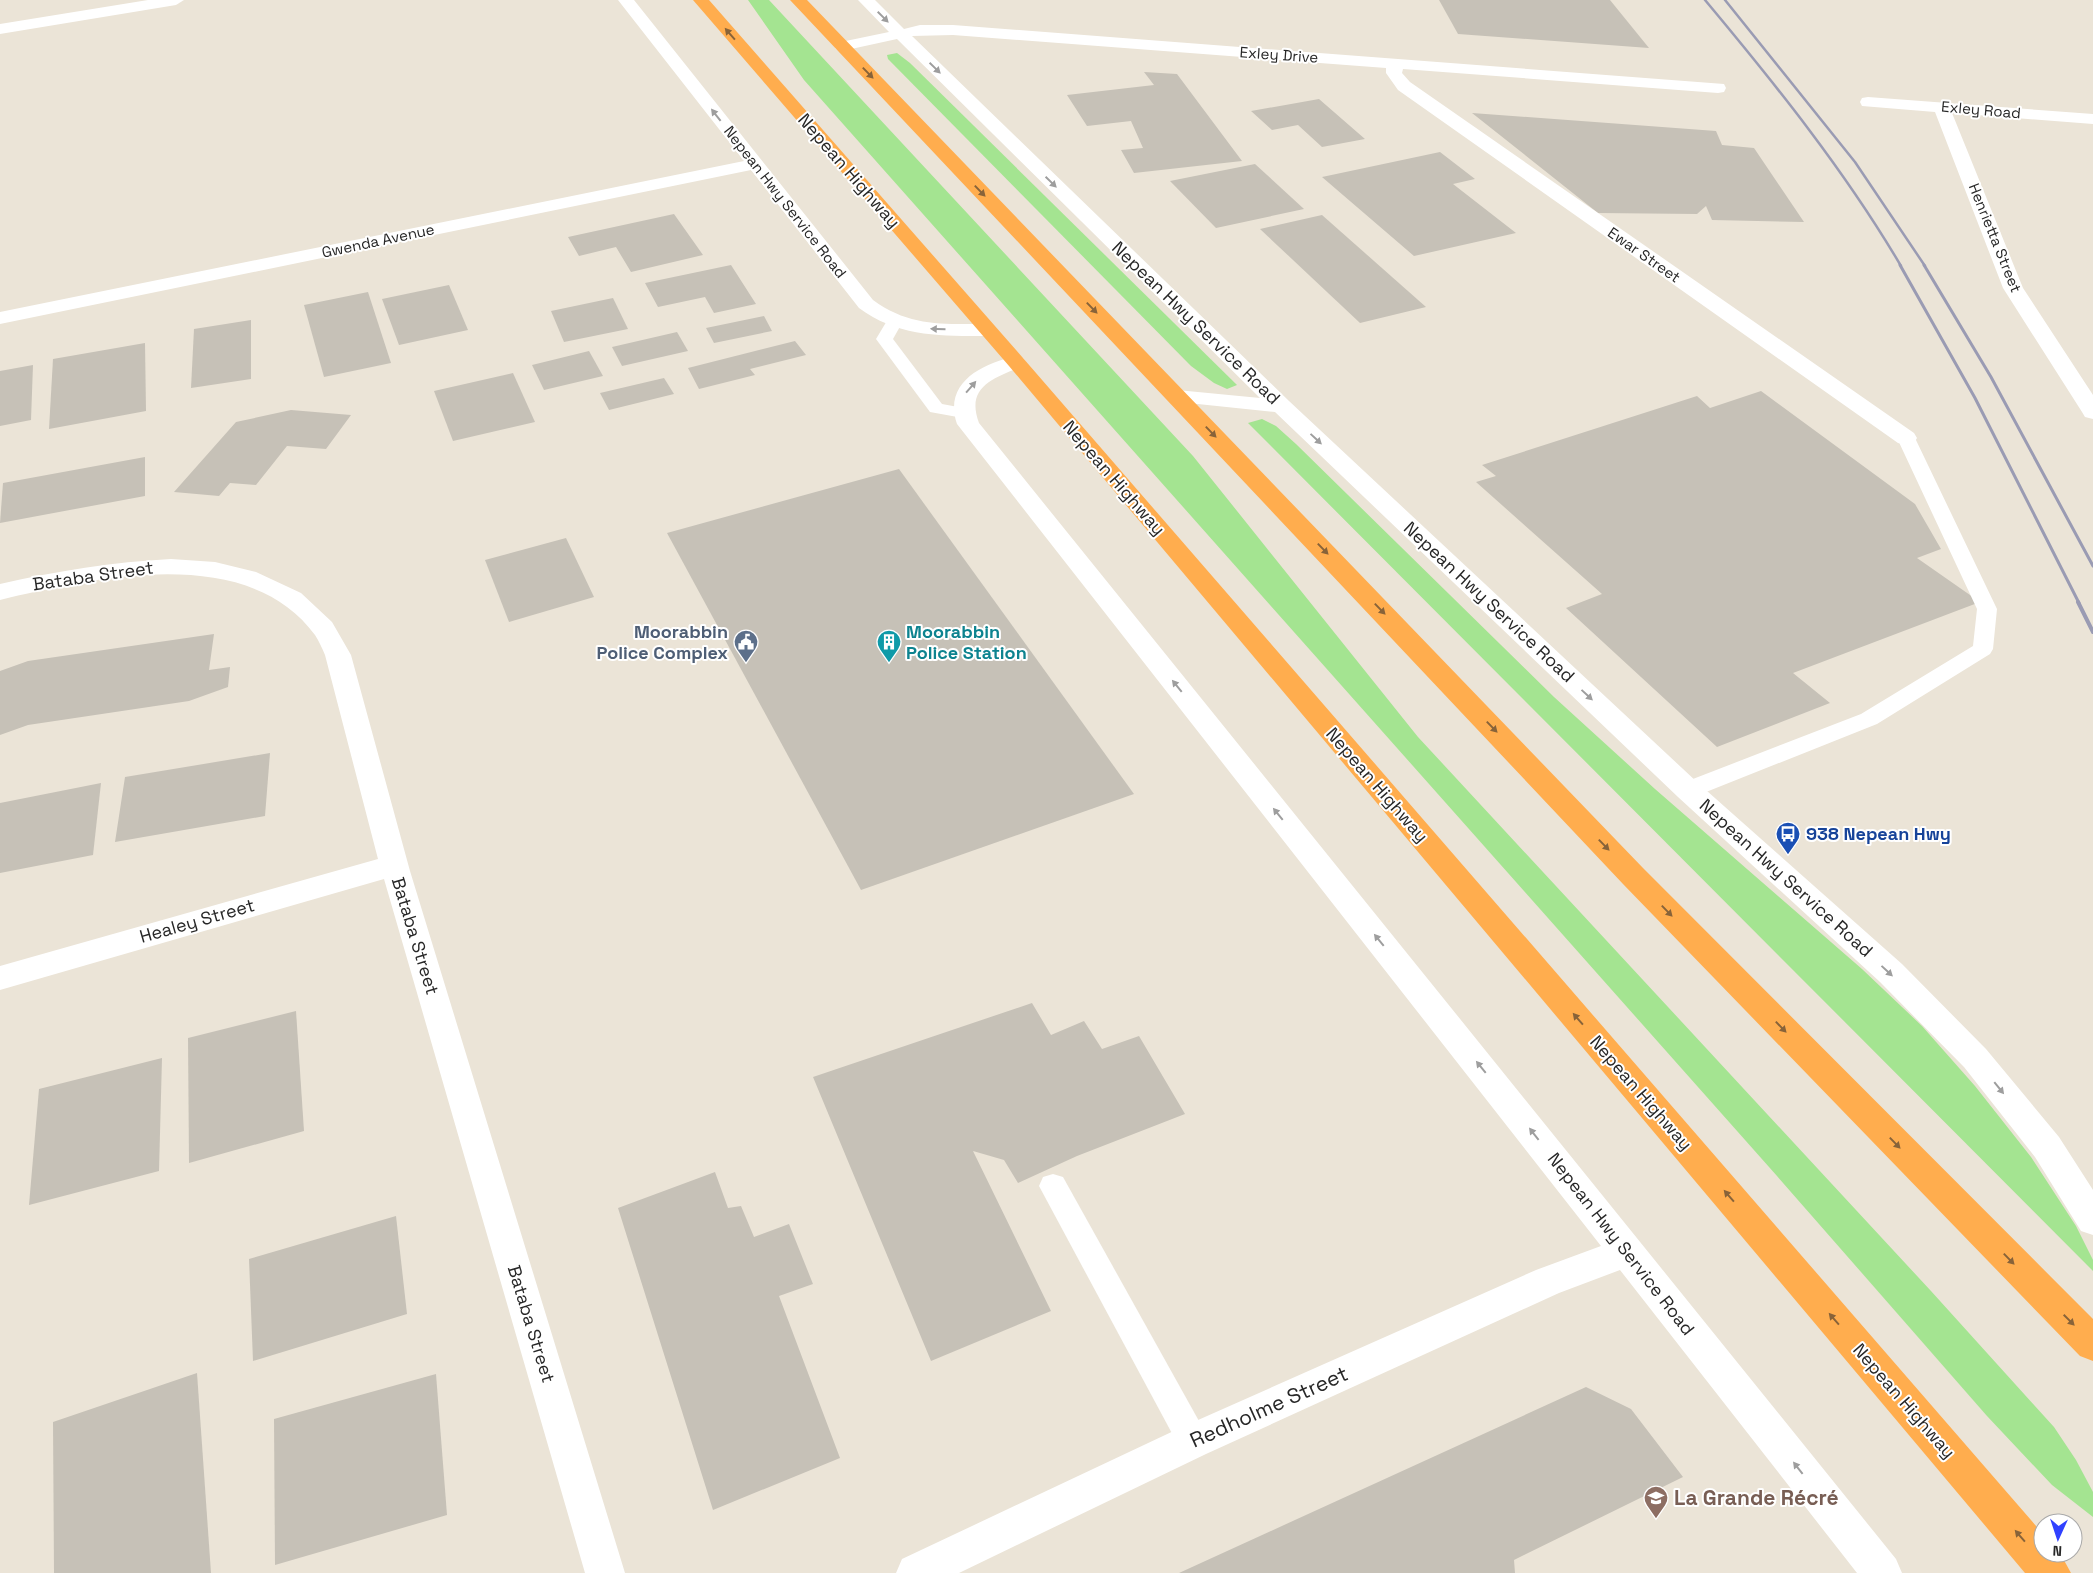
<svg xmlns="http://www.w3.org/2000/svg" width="2093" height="1573" font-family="'Space Grotesk',sans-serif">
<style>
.green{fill:#a4e491}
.building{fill:#c6c1b7}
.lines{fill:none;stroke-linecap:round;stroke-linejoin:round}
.lane{fill:#fff;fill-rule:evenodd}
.street{fill:#fff;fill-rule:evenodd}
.highway{fill:#ffad4e;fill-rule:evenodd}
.rail-far2{stroke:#9a9bb3;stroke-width:2.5}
.rail-far1{stroke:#9a9bb3;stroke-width:3}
.rail{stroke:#9a9bb3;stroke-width:4}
.oneway{fill:#9e9e9e}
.oneway2{fill:#886339}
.labels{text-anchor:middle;stroke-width:4;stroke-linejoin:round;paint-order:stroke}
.far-street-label{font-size:15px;fill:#272727;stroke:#fff}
.street-label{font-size:18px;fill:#272727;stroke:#fff}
.service-label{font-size:18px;font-weight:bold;fill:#4e5e75;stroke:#fff;text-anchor:end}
.culture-label{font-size:18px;font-weight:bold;fill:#0d838f;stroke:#fff;text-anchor:start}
.transit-label{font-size:18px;font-weight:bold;fill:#164399;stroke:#fff;text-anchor:start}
.near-street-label{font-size:21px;fill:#272727;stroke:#fff}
.near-education-label{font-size:21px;font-weight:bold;fill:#785e54;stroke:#fff;text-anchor:start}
</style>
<rect width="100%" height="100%" fill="#ebe4d7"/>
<g class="green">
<polygon points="748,0 769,0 1193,456 1418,737 1931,1291 2054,1427 2076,1460 2093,1492 2093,1517 2052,1485 1987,1416 1777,1176 804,80"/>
<polygon points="897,53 910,63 1237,385 1227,389 1214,383 1191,366 888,59 887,55"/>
<polygon points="1262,419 1276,426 1296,444 1554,697 1655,789 1862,969 1922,1026 1975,1086 2031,1157 2076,1226 2093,1260 2093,1271 1248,423"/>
</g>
<g class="building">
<polygon points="1439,0 1610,0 1649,48 1458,34"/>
<polygon points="1144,72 1177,74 1242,161 1134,173 1121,150 1143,148 1131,121 1087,126 1067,95 1154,85"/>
<polygon points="1319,99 1365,139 1322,147 1298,125 1272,130 1251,111"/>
<polygon points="1472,113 1716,131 1722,145 1754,148 1804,222 1712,220 1706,206 1697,214 1598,213"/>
<polygon points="1440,152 1475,179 1453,184 1516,233 1414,256 1322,177"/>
<polygon points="1255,164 1304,209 1216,228 1170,181"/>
<polygon points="674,214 703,255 631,272 616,247 579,256 568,237"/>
<polygon points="1322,215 1426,307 1360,323 1260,229"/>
<polygon points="731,265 756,304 714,313 705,297 658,307 645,283"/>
<polygon points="449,285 468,330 399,345 382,299"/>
<polygon points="368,292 391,363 324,377 304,305"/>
<polygon points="613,298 628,329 564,342 551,311"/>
<polygon points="764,316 772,331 714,343 706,328"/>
<polygon points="251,320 251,379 191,388 194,329"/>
<polygon points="677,332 688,351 622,366 612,347"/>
<polygon points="795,341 806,355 750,369 755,375 699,389 688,368"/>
<polygon points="145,343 146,411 49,429 53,359"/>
<polygon points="589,351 603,376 544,390 532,365"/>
<polygon points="33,365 31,420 0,426 0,371"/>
<polygon points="513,373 535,422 453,441 434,391"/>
<polygon points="664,378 674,394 609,410 600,393"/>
<polygon points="1761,391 1915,504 1941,549 1917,558 1980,602 1793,673 1830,703 1717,747 1566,608 1602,594 1476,482 1496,476 1482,465 1697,396 1710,408"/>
<polygon points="291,410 351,415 326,449 287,446 256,485 230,483 219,496 174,492 236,422"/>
<polygon points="145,457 145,496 0,523 3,483"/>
<polygon points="899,469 1134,794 861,890 667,533"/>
<polygon points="566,538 594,597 509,622 485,560"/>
<polygon points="214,634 209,670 230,667 228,687 189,701 28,725 0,735 0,671 28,661"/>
<polygon points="270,753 265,816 115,842 125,777"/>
<polygon points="101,783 93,855 0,873 0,803"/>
<polygon points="1032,1003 1051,1035 1084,1021 1102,1049 1139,1036 1185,1114 1077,1156 1018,1183 1004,1160 973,1151 1051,1311 931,1361 813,1077"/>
<polygon points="296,1011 304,1131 189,1163 188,1038"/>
<polygon points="162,1058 159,1171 29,1205 39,1089"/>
<polygon points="715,1172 728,1208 741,1206 754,1237 789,1224 813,1284 779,1296 840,1458 713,1510 618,1208"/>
<polygon points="396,1216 407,1314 253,1361 249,1259"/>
<polygon points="197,1373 211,1573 54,1573 53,1422"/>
<polygon points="436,1374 447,1515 275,1565 274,1419"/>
<polygon points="1586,1387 1631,1409 1683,1477 1514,1560 1515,1573 1179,1573"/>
</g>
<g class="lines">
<g class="lane">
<polygon points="894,318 900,319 902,323 893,339 942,404 969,409 972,413 969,417 963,418 930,412 876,339 888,319"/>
<polygon points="1906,433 1912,434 1915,438 1997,609 1993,649 1990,654 1877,724 1696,796 1688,798 1680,796 1677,790 1680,784 1861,714 1973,646 1977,609 1897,438 1900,434"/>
<polygon points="1053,1174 1063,1177 1204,1430 1208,1441 1204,1452 1193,1456 1182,1452 1039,1186 1043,1177"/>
</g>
<g class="street">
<polygon points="148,0 184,0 176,5 0,34 0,24"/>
<path d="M618 0H634L873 300C910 327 943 324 987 324L994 326 997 330 994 334 987 336C941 336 898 337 859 308L751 170 0 324V312L744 161Z"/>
<polygon points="858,0 875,0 904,29 920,25 953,25 1724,84 1726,88 1724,92 1718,93 1403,69 1402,73 1410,82 1914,433 1917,438 1914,443 1906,445 1898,443 1398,90 1386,73 1386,68 953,35 912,36 1289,401 1698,783 1902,964 1986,1049 2059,1137 2093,1190 2093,1235 2081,1231 2035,1157 1964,1067 1880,982 1678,797 1275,412 1169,401 1166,396 1169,391 1177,390 1260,398 897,39 842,51 836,49 834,46 836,43 889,32"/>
<polygon points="1868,97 2093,114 2093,124 1952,113 2023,288 2093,395 2093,419 2085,417 2082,412 2003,288 1935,112 1862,106 1860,102 1862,98"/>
<path d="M1016 356 1023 358 1026 362 1023 366C995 378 965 386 979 423L1896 1559 1902 1573H1857L1620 1270 1559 1293 1206 1454 959 1573H896L902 1559 1180 1428 1536 1270 1601 1246 957 424C943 383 981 364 1016 356Z"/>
<path d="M171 559 215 562 256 572 301 593 332 622 351 655 410 871 625 1573H585L384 879 0 990V966L378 859 325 655C322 648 319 641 315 635 247 542 93 578 0 600V584C57 571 113 562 171 559Z"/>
</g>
<g class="highway">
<polygon points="693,0 709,0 1023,358 2043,1534 2043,1553 2060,1553 2071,1573 2025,1573 1009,366"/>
<polygon points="790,0 807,0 1643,868 2093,1319 2093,1361 2080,1356 1623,884"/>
</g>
<g class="rail-far2">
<path d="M1705 0C1776 85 1845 171 1901 266"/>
<polyline points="1725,0 1855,162 1925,266"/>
</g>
<g class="rail-far1">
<polyline points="1900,265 1975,398 2079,603"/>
<polyline points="1924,265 1991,377 2093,566"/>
</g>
<polyline class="rail" points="2078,602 2093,632"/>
</g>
<defs><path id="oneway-solid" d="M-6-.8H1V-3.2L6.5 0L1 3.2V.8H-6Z" transform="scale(1.25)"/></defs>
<g class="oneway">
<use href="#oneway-solid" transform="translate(883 17) rotate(45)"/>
<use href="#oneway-solid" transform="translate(935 68) rotate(44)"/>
<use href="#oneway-solid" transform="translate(716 115) rotate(-128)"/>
<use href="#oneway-solid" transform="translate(1051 182) rotate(44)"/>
<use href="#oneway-solid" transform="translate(938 329) rotate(-178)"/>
<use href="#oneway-solid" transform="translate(971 387) rotate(-49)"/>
<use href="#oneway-solid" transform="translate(1316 439) rotate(43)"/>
<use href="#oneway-solid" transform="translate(1177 686) rotate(-129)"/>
<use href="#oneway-solid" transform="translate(1587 695) rotate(43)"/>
<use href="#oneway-solid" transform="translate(1278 814) rotate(-129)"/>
<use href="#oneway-solid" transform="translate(1379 940) rotate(-129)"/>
<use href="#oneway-solid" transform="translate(1887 971) rotate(43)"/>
<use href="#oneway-solid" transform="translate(1481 1067) rotate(-129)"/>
<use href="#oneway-solid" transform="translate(1999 1088) rotate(51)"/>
<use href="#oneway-solid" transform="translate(1534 1134) rotate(-128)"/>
<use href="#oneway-solid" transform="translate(1798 1468) rotate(-128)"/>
</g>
<g class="oneway2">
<use href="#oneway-solid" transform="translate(730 34) rotate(-131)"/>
<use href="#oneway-solid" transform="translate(868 73) rotate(46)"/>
<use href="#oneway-solid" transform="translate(980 191) rotate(46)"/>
<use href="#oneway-solid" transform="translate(1092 308) rotate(46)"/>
<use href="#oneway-solid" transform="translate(1211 432) rotate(46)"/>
<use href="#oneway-solid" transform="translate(1323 549) rotate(46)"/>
<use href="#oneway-solid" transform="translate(1380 609) rotate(46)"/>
<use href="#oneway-solid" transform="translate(1492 727) rotate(46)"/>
<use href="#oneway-solid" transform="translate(1604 845) rotate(46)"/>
<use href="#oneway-solid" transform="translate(1667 911) rotate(46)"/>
<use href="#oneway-solid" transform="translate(1578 1019) rotate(-131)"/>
<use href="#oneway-solid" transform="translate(1781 1027) rotate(46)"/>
<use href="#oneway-solid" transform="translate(1895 1143) rotate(46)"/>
<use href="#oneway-solid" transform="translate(1729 1196) rotate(-131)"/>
<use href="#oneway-solid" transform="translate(2009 1259) rotate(46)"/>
<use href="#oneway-solid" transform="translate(1834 1319) rotate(-131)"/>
<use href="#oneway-solid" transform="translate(2069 1320) rotate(45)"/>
<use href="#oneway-solid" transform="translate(2020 1536) rotate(-131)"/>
</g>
<defs>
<symbol id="civic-pin" viewBox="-11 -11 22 30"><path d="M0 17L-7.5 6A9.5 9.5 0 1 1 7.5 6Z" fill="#5c6f8a" stroke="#fff"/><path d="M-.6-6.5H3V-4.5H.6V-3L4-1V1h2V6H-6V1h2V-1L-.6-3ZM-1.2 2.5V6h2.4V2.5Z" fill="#fff"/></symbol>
<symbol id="building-pin" viewBox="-11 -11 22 30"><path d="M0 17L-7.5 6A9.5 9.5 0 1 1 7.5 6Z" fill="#0f9aa8" stroke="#fff"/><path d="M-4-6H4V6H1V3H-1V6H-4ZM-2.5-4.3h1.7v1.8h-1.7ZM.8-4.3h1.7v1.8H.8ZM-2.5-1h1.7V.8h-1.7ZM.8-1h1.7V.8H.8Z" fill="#fff"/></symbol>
<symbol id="bus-pin" viewBox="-11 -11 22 30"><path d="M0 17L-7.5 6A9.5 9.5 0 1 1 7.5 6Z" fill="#1a4fb4" stroke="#fff"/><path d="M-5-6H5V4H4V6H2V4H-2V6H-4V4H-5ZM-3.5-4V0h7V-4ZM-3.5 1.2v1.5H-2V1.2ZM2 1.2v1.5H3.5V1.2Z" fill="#fff"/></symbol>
<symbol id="school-pin" viewBox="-11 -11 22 30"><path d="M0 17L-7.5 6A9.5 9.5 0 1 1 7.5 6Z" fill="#8d6e63" stroke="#fff"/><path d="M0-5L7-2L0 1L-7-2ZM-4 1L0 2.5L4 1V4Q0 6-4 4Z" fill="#fff"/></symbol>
</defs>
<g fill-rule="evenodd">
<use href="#civic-pin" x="732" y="628" width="28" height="38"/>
<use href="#building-pin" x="875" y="628" width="28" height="38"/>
<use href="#bus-pin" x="1774" y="820" width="28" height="38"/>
<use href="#school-pin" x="1642" y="1484" width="28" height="38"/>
</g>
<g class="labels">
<g class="far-street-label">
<text transform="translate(1279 55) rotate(4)" y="5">Exley Drive</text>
<text transform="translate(1981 110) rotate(5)" y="5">Exley Road</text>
<text transform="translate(785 202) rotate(52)" y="5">Nepean Hwy Service Road</text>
<text transform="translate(1995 238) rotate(68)" y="5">Henrietta Street</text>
<text transform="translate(378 241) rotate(-12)" y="5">Gwenda Avenue</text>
<text transform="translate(1644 255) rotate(35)" y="5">Ewar Street</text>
</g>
<g class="street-label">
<text transform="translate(849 171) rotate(49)" y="6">Nepean Highway</text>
<text transform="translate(1196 323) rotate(44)" y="6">Nepean Hwy Service Road</text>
<text transform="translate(1114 478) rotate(49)" y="6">Nepean Highway</text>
<text transform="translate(93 576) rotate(-8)" y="6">Bataba Street</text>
<text transform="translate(1489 602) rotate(43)" y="6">Nepean Hwy Service Road</text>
<text transform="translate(1377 785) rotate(49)" y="6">Nepean Highway</text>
<text transform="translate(1786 878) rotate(42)" y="6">Nepean Hwy Service Road</text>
<text transform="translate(197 921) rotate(-16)" y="6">Healey Street</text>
<text transform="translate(415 936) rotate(73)" y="6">Bataba Street</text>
<text transform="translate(1641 1093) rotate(49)" y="6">Nepean Highway</text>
<text transform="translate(1621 1244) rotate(52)" y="6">Nepean Hwy Service Road</text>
<text transform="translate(531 1324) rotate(73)" y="6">Bataba Street</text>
<text transform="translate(1904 1401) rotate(49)" y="6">Nepean Highway</text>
</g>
<g class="service-label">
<text x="728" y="638">Moorabbin<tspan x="728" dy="21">Police Complex</tspan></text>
</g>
<g class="culture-label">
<text x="906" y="638">Moorabbin<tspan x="906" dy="21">Police Station</tspan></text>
</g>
<g class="transit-label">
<text x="1806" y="840">938 Nepean Hwy</text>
</g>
<g class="near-street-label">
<text transform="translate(1269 1407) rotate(-24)" y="7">Redholme Street</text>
</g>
<g class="near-education-label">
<text x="1674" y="1505">La Grande Récré</text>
</g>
</g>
<g transform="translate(2058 1538) rotate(183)"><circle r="24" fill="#ffffff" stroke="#a9a9a9"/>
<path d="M0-4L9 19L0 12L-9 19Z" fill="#3041ff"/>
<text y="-8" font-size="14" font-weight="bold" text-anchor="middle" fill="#272727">N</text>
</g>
</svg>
